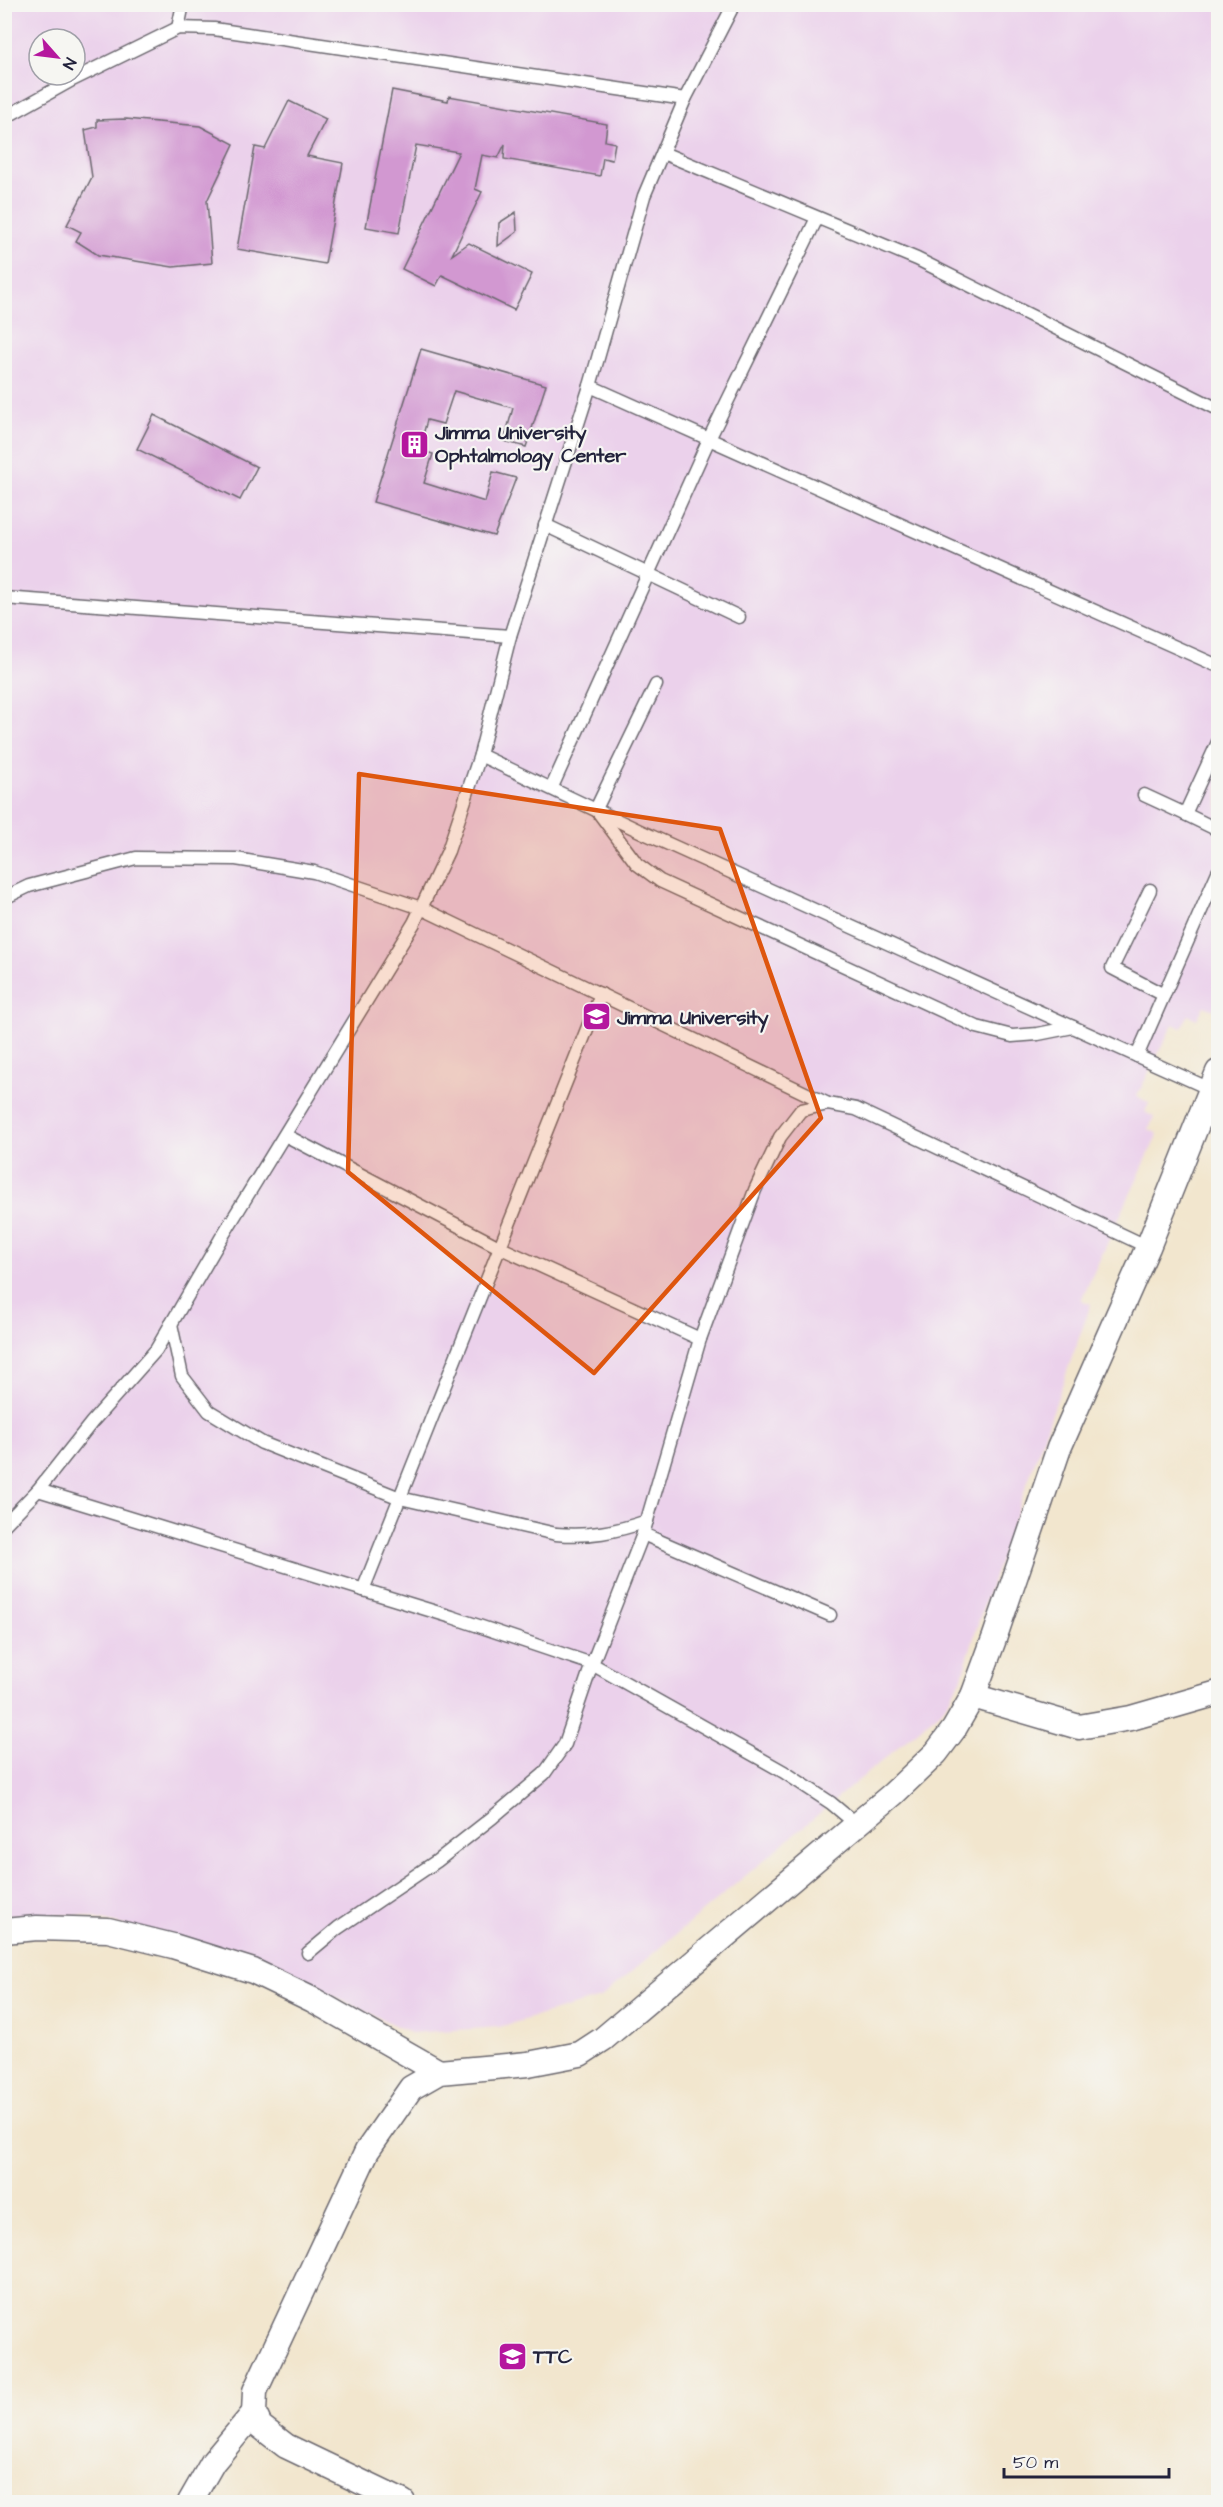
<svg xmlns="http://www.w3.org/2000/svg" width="1223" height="2507" font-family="'Architects Daughter',sans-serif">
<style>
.built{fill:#ebd1eb;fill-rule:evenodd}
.building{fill:#d298d1}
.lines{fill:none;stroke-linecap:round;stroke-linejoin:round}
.lane-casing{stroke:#6b676e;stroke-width:15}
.street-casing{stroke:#6b676e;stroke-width:27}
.lane{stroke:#fff;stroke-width:12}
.street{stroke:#fff;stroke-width:24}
.marked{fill:#de560e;fill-opacity:0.2;stroke:#de560e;stroke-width:4.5;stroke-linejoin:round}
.labels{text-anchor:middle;stroke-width:4.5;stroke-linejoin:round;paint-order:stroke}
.poi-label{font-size:20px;font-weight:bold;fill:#22223b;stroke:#f6f6f2;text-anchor:start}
</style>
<rect width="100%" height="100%" fill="#f6f6f2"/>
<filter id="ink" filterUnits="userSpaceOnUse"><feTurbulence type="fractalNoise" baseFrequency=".0167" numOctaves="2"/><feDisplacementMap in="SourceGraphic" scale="12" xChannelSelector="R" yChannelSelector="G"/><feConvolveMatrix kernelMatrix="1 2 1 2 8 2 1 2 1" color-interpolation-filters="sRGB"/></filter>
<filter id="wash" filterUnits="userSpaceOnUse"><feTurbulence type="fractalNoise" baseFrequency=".008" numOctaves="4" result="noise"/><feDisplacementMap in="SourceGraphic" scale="24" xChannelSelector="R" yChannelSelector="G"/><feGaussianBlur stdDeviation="1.35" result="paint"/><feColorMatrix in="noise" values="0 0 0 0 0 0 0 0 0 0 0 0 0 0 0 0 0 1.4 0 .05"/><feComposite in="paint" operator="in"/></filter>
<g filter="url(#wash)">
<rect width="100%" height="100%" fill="#f2e6ce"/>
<path class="built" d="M4 5H1218V1001L1214 1010 1204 1006 1197 1019 1188 1015 1182 1028 1173 1024 1137 1096 1149 1103 1145 1112 1154 1117 1149 1129 1158 1134 1081 1300 1091 1304 982 1610 961 1680 941 1711 600 1998 499 2027 411 2033 254 1958 82 1915H5ZM39 39H75V75H39Z"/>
<g id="blocks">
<g class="building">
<polygon points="392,90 448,101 449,96 607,124 605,141 615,143 612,160 603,158 600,176 504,159 505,144 498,158 482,155 475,189 482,192 452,255 469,243 532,274 514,310 442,275 436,286 402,269 459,152 416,145 399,233 366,227"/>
<polygon points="289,101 326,119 307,156 343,163 325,264 237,249 255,147 265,149"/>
<polygon points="126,119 200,126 234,144 207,201 212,263 173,267 98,255 76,241 81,232 67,225 92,177 85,130 97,127 97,120"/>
<polygon points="516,212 517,232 498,246 499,223"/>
<polygon points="421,349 546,385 526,447 504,441 513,408 454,391 443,424 427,420 419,450 433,454 424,483 485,502 493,472 516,478 494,536 373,502"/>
<polygon points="154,415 257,467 240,500 137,449"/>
</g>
</g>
</g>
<g filter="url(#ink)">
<use href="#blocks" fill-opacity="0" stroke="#6b676e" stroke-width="1.5"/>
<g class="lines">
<defs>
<g id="lane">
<polyline points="178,28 183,4"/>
<polyline points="4,118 72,80 178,28 214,29 685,99"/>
<polyline points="663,153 917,259 1218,409"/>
<polyline points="590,386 1218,666"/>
<polyline points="545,525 739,617"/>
<polyline points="4,598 510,636"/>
<polyline points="656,685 596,809 637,864 660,881 977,1027 1012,1036 1038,1034 1073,1027"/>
<polyline points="1218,742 1185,814 1218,830"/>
<polyline points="480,755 642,832 1210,1089"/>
<polyline points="552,787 709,439 817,218"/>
<polyline points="1144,795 1185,814"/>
<polyline points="1150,890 1112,968 1164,995"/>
<polyline points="4,898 29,886 136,858 236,859 314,872 421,908 828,1104"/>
<polyline points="1137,1056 1218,872"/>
<polyline points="285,1135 501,1248 700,1339"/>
<path d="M171 1324 182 1376 209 1411 262 1443 400 1498 556 1534C589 1537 615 1532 647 1521"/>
<polyline points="38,1490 452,1617 592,1664 784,1772 831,1803 856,1824"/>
<polyline points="4,1525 38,1490 92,1422 156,1350 220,1240 414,923 448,851 480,755 510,636 590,386 644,196 685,99 734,4"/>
<polyline points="643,1534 830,1615"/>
<polyline points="363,1590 601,994"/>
<polyline points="308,1953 338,1928 437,1861 493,1817 544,1774 565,1744 592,1664 643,1534 700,1339 755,1190 780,1137 801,1110 828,1104 856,1109 1148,1247"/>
</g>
<g id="street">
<polyline points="973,1696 1079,1727 1131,1718 1218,1693"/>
<polyline points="4,1931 37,1928 108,1930 173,1946 253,1971 313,2000 439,2072"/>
<polyline points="190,2502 213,2462 254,2413"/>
<polyline points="403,2502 286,2446 260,2426 254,2413 255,2391 367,2151 411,2088 439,2072 528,2064 580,2054 603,2039 893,1794 936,1753 954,1729 973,1696 994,1639 1059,1448 1148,1247 1218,1072"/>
</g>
</defs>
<use href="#lane" class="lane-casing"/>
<use href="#street" class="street-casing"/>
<use href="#lane" class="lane"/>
<use href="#street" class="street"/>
</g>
</g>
<path class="marked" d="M359 774 720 829 821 1118 594 1373 348 1172Z"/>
<defs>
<symbol id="building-square" viewBox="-11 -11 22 22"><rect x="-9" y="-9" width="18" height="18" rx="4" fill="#b5179e" stroke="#f6f6f2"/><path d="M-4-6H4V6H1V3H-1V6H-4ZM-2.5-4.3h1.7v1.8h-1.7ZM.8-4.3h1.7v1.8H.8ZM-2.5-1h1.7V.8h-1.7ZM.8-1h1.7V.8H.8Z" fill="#fff"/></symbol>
<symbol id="university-square" viewBox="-11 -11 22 22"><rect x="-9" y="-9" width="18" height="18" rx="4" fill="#b5179e" stroke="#f6f6f2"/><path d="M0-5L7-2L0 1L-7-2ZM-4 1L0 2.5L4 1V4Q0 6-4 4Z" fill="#fff"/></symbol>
</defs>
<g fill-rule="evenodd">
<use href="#building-square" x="398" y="428" width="33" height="33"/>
<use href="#university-square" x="580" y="1000" width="33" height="33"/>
<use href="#university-square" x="496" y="2340" width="33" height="33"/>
</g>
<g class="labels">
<g class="poi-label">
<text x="435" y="439">Jimma University<tspan x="435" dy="23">Ophtalmology Center</tspan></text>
<text x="617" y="1024">Jimma University</text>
<text x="533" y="2363">TTC</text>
</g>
</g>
<rect width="1223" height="2507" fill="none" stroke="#f6f6f2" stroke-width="24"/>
<g transform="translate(57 57) rotate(118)"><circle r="28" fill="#f6f6f2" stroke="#a1a1a9" stroke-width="1.5"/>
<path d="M0-4.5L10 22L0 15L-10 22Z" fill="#b5179e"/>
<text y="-9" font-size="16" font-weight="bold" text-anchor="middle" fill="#22223b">N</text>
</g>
<path d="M1004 2468v9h165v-9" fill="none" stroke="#22223b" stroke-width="3"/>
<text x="1013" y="2468" font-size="18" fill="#22223b" stroke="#f6f6f2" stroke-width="4.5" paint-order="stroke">50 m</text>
</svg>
